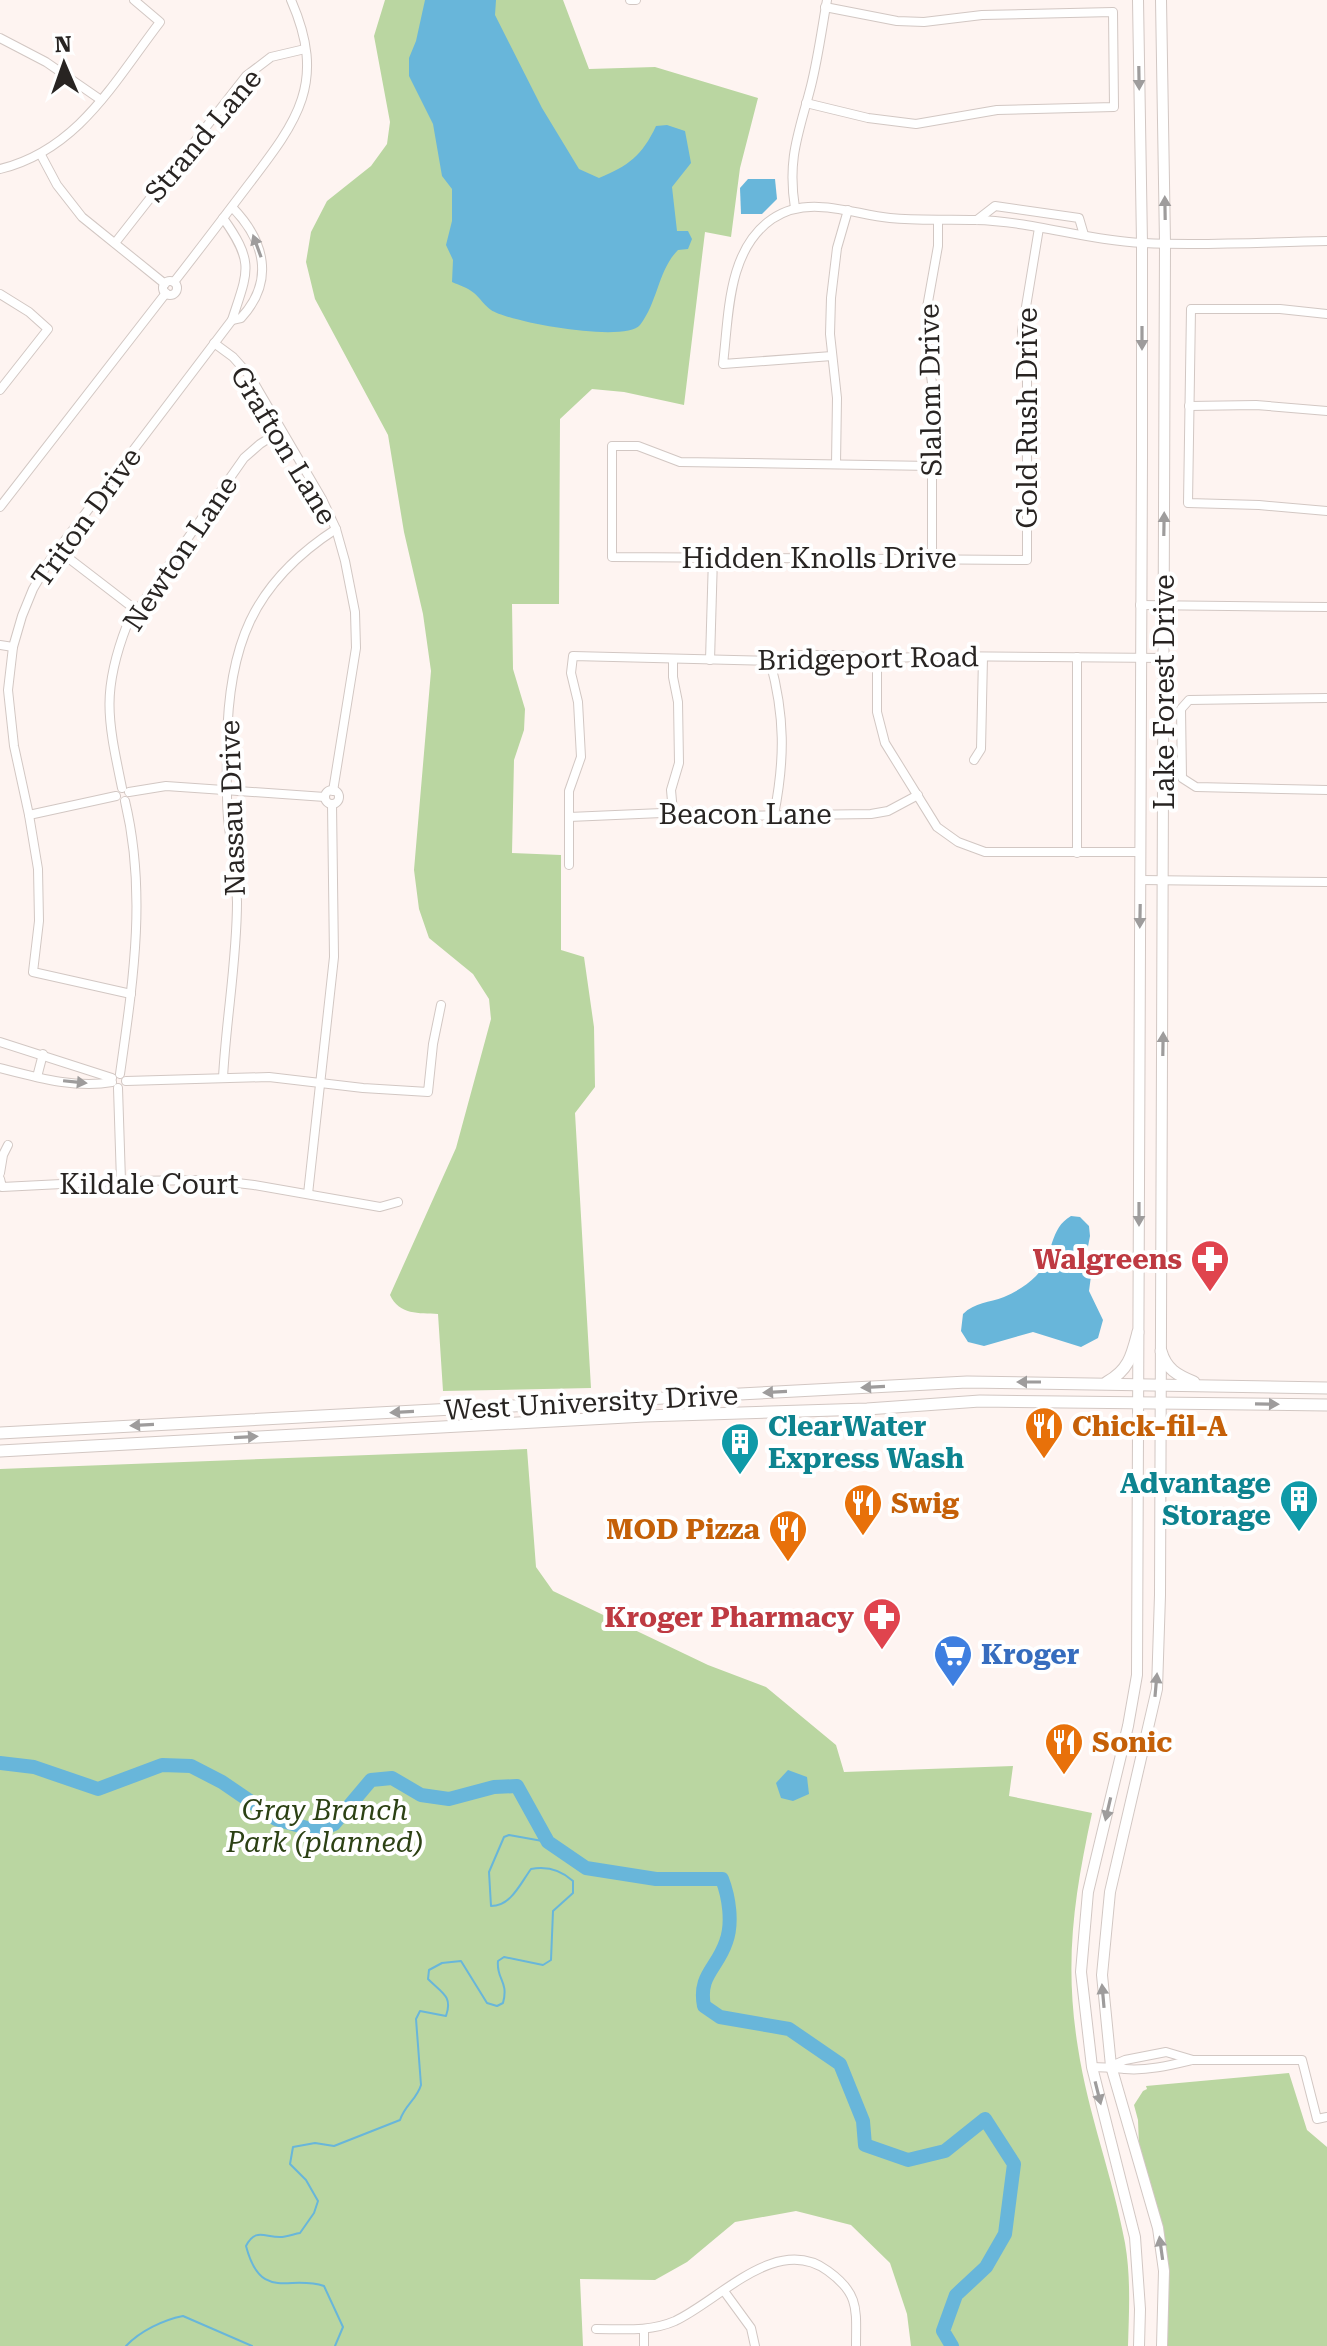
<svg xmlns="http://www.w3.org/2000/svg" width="1327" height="2346" font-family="'Roboto Serif',serif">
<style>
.green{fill:#bad6a1}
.water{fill:#68b6da}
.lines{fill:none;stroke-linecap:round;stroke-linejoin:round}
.stream{stroke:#68b6da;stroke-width:2}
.river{stroke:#68b6da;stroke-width:14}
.minor-casing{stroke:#d2c7c3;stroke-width:10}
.major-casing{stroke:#d2c7c3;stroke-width:12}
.highway-casing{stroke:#d2c7c3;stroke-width:13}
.minor{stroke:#fff;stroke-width:8}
.major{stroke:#fff;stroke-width:10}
.highway{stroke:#fff;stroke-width:11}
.oneway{fill:#9e9c9c}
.labels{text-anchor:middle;stroke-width:8;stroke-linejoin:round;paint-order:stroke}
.street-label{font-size:28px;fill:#282422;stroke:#fff}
.health-label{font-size:28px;font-weight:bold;fill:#be3a42;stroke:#fff;text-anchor:end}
.culture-label{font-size:28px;font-weight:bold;fill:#0d838f;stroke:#fff;text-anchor:start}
.food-label{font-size:28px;font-weight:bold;fill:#c56008;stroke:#fff;text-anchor:start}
.shop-label{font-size:28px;font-weight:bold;fill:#366cbe;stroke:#fff;text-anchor:start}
.park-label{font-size:28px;font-style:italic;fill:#2c4114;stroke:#fff}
</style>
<rect width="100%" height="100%" fill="#fef4f1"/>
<g class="green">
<path d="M385 0H563L589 69 655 67 758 98 740 168 731 237 705 232 684 405 624 392 592 389 560 419 559 604H512L513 669 525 709 524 730 514 760 512 853 561 855V950L584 957 594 1027 595 1087 575 1113 591 1388 443 1391 438 1314C419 1313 399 1315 390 1295L456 1148 491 1019 489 999 473 974 429 938 419 909 414 870 431 671 423 614 404 532 388 435 315 299 306 262 311 232 327 201 371 166 387 144 390 122 374 36Z"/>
<path d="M527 1449 536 1567 553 1591 708 1665 766 1687 836 1745 844 1772 1013 1766 1009 1796 1092 1813C1074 1897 1064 1962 1078 2048 1088 2114 1113 2177 1125 2243 1131 2277 1129 2312 1128 2346H911L907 2314 890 2263 851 2225 796 2211 735 2222 687 2262 655 2280 580 2279 583 2346H0V1469Z"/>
<polygon points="1289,2073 1307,2130 1327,2147 1327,2346 1168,2346 1168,2284 1139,2146 1138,2120 1134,2105 1143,2091 1147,2089 1146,2086"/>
</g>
<g class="water">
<path d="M425 0H496L495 15 542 108 579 169 599 178C628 166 642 156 656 126L667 125 685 131 691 163 672 187 677 231H688L692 239 688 249 678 250C658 270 658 302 640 325 626 343 511 323 491 310 485 306 480 298 474 293 468 288 459 285 452 282L453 260 446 245 452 221V189L442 176 433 124 409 76V58L416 41Z"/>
<polygon points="748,179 775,179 777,199 762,214 741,214 740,188"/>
<path d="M1071 1216 1080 1217 1089 1226 1090 1236 1086 1257 1091 1276 1089 1291 1103 1320 1098 1338 1081 1347 1033 1332 984 1346 968 1342 961 1331 963 1314C975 1302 989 1303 1004 1297 1016 1292 1027 1285 1036 1276 1054 1258 1048 1229 1071 1216Z"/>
<polygon points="788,1770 807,1777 809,1794 793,1801 781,1798 776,1783"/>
</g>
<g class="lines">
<g class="stream">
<path d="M126 2346C140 2331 163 2320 183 2316L252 2346"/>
<path d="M335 2346 343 2327 324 2286C289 2274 261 2303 246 2246 255 2228 264 2237 280 2237 286 2237 294 2234 300 2233L314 2213 318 2201 306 2180 290 2164 293 2147 315 2143 334 2146 400 2120C405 2105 417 2099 421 2085L416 2019 420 2011 446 2016C453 1996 442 1993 428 1979L429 1970 442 1963 461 1961 487 2003 497 2006 503 2003C509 1981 496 1979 498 1961L504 1957 543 1965 551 1960 553 1911 573 1893V1881C562 1871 547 1866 531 1869 520 1884 511 1906 491 1906L489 1872 504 1837 509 1835 548 1842"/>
</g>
<path class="river" d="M0 1763 34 1767 98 1789 162 1765 191 1766 222 1782 276 1819 317 1831 334 1824 371 1780 392 1778 421 1795 449 1799 494 1787 517 1786 548 1842 586 1868 656 1879H722C729 1897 733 1923 726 1942 717 1969 698 1975 704 2006L720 2017 789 2029 840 2064 863 2121 865 2145 908 2160 945 2151 985 2119 1014 2164 1005 2234 986 2267 956 2295 943 2331 952 2346"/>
<defs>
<g id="minor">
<polyline points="630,0 636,0"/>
<polyline points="0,38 46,62 101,100"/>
<polyline points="806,103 868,118 916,124 997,110 1114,107 1113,12 982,15 924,22 897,21 825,7"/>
<polyline points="41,155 57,185 82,217 165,284"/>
<path d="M0 169C78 150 114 82 160 22L134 0"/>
<path d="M795 208C787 158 799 133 811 86 818 58 822 28 827 0"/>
<path d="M223 218C255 263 248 271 232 320L241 318C275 281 265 241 232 207"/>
<polyline points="977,220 995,206 1079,218 1084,235"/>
<polyline points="115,243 246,76 271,57 305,49"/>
<circle cx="170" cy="288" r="7"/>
<path d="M174 282C199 250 224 217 249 184 298 120 327 82 291 0"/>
<polyline points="0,294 29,312 48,329 0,390"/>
<polyline points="1327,314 1280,309 1191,309 1188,503 1259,505 1327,511"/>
<polyline points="214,343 233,357 250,376 322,499 336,529 345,561 355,612 356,648 333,791"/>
<path d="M832 356 723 364C729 315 727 250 772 219 808 194 851 214 890 218 919 221 947 219 975 220 1032 221 1088 241 1144 243 1205 246 1266 242 1327 241"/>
<polyline points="1189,406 1256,405 1327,411"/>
<polyline points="836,464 837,398 830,334 831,298 837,248 848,210"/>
<polyline points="932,466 680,462 638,446 612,446 612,557 1027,560 1027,365 1022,331 1039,228"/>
<polyline points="0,507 166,293"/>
<polyline points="58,550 136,610"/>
<polyline points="932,559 932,383 926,340 926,313 938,246 938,221"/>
<polyline points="1140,605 1327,607"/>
<polyline points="0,645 13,647"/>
<polyline points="877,659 877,712 885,743 937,827 958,842 985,852 1141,852"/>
<polyline points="710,660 713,557"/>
<path d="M770 661C785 716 785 759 774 815"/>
<polyline points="1327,698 1189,700 1181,709 1182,778 1196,787 1327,790"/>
<polyline points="974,760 981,749 983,657"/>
<path d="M122 788C108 720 101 692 127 625L244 458 260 444 280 431"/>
<circle cx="332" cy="797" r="7"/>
<polyline points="129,792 166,786 325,797"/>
<polyline points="673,812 671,790 679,763 678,702 673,677 673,659"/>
<polyline points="29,815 116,796"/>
<polyline points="569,817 685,812 729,816 871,814 888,811 918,795"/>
<polyline points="1077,853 1077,657"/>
<polyline points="569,865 569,791 581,757 578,702 571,673 573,656 770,661 792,655 852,655 877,659 934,656 1163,658"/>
<polyline points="1141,880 1327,882"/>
<polyline points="131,994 33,972 39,921 38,869 29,815 14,746 8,690 13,647 22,616 33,589 50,560 232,320"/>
<polyline points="0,1042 112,1078"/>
<path d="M0 1068C35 1077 76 1089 112 1082"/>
<path d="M120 1074C133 982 147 893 125 801"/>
<polyline points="37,1077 43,1054"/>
<path d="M223 1078C226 1019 237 961 237 902 236 874 231 846 228 818 226 794 227 769 227 745 228 648 251 584 336 529"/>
<polyline points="126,1081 269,1077 363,1088 428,1092 433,1044 441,1005"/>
<polyline points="118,1088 121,1181"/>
<polyline points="0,1173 3,1155 8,1145"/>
<polyline points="0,1179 2,1187 121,1181 212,1180 254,1185 380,1207 398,1202"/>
<polyline points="308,1194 334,957 332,804"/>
<polyline points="1111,2066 1125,2060 1166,2052 1193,2060 1302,2060 1317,2119 1327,2117"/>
<path d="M1092 2067C1104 2067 1114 2068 1125 2069 1147 2071 1171 2065 1192 2060"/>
<polyline points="724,2291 751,2328 755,2346"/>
<path d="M596 2329C622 2329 650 2332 675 2321 720 2300 777 2233 828 2271 860 2294 856 2310 856 2346"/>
<polyline points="644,2329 644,2346"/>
</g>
<g id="major">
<polyline points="1138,0 1142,243 1142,455 1137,1675 1128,1726 1088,1892 1081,1972 1092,2067 1135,2237 1140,2309 1139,2346"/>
<polyline points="1161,0 1165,243 1160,1595 1157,1689 1110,1892 1102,1975 1111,2066 1158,2228 1164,2271 1162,2346"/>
</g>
<g id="highway">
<path d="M1161 1351C1166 1369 1177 1375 1194 1382"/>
<path d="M1107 1382C1129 1370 1132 1355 1138 1332"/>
<polyline points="0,1433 967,1382 1327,1388"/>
<polyline points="0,1451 645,1416 867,1409 980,1401 1327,1405"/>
</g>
</defs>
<use href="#minor" class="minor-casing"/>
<use href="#major" class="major-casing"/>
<use href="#highway" class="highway-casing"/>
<use href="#minor" class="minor"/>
<use href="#major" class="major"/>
<use href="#highway" class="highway"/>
</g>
<defs><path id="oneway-solid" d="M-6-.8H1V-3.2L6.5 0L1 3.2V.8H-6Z" transform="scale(2)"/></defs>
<g class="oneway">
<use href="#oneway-solid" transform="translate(1139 78) rotate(89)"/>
<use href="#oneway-solid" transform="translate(1165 208) rotate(-91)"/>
<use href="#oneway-solid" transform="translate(257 246) rotate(-110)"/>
<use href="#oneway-solid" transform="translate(1142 338) rotate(90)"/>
<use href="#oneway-solid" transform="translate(1164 524) rotate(-89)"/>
<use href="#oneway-solid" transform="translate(1140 916) rotate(91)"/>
<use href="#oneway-solid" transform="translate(1163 1044) rotate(-89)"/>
<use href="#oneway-solid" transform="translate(75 1082) rotate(6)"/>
<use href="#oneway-solid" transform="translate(1139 1214) rotate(90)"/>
<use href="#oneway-solid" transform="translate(1029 1382) rotate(-180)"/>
<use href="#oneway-solid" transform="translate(873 1387) rotate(177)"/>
<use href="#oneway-solid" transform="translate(775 1392) rotate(177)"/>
<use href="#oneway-solid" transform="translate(1267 1404) rotate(1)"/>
<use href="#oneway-solid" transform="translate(402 1412) rotate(177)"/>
<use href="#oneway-solid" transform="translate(142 1425) rotate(177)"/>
<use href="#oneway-solid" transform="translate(246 1437) rotate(-3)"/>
<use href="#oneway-solid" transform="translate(1156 1685) rotate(-85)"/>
<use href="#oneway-solid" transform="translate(1108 1809) rotate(103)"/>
<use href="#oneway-solid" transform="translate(1103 1996) rotate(-95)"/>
<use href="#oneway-solid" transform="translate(1098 2093) rotate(76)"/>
<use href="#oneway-solid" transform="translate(1161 2248) rotate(-98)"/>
</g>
<defs>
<symbol id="pharmacy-pin" viewBox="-11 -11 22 30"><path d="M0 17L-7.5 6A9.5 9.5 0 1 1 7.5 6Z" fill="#e0444e" stroke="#fff"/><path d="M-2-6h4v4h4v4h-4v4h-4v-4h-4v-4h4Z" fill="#fff"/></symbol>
<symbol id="restaurant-pin" viewBox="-11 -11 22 30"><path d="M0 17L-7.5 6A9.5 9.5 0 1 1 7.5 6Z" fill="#e8710a" stroke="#fff"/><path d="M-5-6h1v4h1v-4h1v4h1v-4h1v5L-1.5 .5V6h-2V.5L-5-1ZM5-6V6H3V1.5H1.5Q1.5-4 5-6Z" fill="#fff"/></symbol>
<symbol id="building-pin" viewBox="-11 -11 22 30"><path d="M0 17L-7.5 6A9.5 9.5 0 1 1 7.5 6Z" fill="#0f9aa8" stroke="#fff"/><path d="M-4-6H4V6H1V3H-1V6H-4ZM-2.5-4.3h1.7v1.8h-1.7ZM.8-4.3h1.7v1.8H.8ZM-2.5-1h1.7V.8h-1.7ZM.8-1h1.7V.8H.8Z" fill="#fff"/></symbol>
<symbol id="supermarket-pin" viewBox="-11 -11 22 30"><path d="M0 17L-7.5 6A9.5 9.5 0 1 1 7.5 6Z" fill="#3f7fe0" stroke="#fff"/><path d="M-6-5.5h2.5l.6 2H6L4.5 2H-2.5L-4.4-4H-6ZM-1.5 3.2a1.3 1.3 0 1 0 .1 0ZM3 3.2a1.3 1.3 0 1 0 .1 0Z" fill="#fff"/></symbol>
</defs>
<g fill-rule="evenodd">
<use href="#pharmacy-pin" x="1188" y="1237" width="44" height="60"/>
<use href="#restaurant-pin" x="1022" y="1404" width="44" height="60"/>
<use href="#building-pin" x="718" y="1420" width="44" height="60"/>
<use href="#building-pin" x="1277" y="1477" width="44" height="60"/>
<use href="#restaurant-pin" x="841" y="1481" width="44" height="60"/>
<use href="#restaurant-pin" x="766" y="1507" width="44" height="60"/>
<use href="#pharmacy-pin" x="860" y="1595" width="44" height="60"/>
<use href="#supermarket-pin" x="931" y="1632" width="44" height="60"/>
<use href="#restaurant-pin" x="1042" y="1720" width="44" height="60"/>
</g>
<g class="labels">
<g class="street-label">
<text transform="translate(203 135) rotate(-50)" y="10">Strand Lane</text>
<text transform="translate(930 390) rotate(-91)" y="10">Slalom Drive</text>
<text transform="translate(1027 418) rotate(-90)" y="10">Gold Rush Drive</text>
<text transform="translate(284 445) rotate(59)" y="10">Grafton Lane</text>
<text transform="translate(86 517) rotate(-54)" y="10">Triton Drive</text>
<text transform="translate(180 553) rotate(-56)" y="10">Newton Lane</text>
<text x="819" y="568">Hidden Knolls Drive</text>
<text transform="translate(868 658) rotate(-1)" y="10">Bridgeport Road</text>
<text transform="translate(1164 692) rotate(-90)" y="10">Lake Forest Drive</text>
<text transform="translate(232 808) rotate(-92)" y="10">Nassau Drive</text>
<text x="745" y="824">Beacon Lane</text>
<text x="149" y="1194">Kildale Court</text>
<text transform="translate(591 1402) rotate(-3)" y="10">West University Drive</text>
</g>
<g class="health-label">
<text x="1182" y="1269">Walgreens</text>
<text x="854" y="1627">Kroger Pharmacy</text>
</g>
<g class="culture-label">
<text x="768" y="1436">ClearWater<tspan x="768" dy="32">Express Wash</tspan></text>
<text x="1271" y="1493" text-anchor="end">Advantage<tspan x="1271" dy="32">Storage</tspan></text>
</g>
<g class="food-label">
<text x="1072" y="1436">Chick-fil-A</text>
<text x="891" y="1513">Swig</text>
<text x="760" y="1539" text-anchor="end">MOD Pizza</text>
<text x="1092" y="1752">Sonic</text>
</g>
<g class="shop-label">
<text x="981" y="1664">Kroger</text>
</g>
<g class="park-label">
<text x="325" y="1820">Gray Branch<tspan x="325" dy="32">Park (planned)</tspan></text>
</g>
</g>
<g transform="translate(64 64) rotate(358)" stroke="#ffffff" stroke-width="6" paint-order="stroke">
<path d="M0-6L14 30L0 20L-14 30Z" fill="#282422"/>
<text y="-12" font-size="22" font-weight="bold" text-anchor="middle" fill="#282422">N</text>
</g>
</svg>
